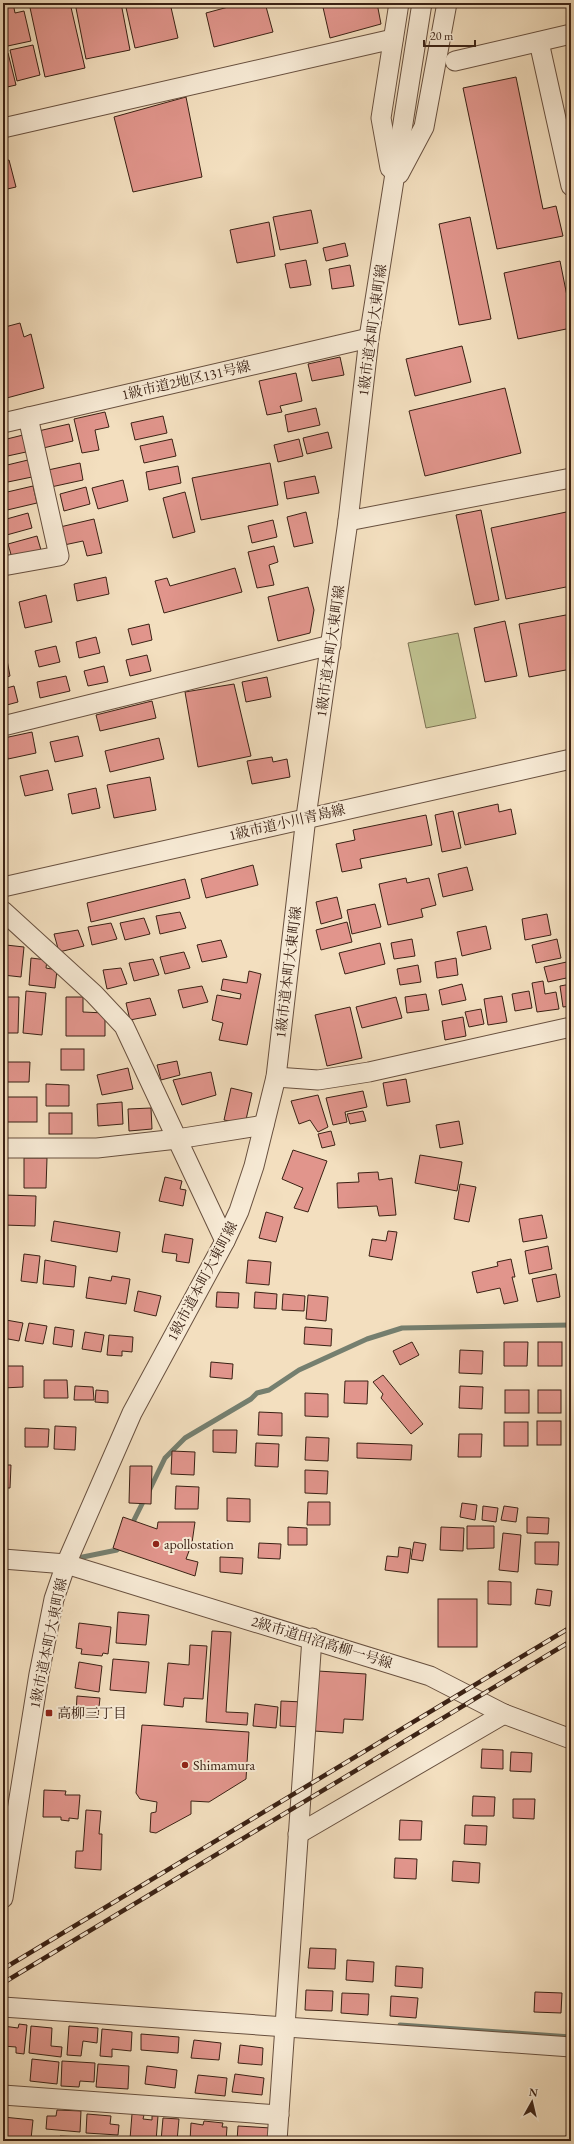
<svg xmlns="http://www.w3.org/2000/svg" width="574" height="2144" font-family="'EB Garamond','Noto Serif JP',serif">
<style>
.green{fill:#bfc18f;stroke:#7c7152}
.lines{fill:none;stroke-linecap:round;stroke-linejoin:round}
.stream{stroke:#757f6f;stroke-width:5}
.building{fill:#e1958c;stroke:#3a2114}
.minor-casing{stroke:#68503f;stroke-width:21}
.minor{stroke:#f7ead5;stroke-width:19}
.rail-casing{stroke:#3a2114;stroke-width:4.5}
.rail{stroke:#f7ead5;stroke-width:3;stroke-dasharray:9;stroke-linecap:butt}
.poi-dot{fill:#8f2418;stroke:#f7ead5;stroke-width:1.5}
.labels{text-anchor:middle;stroke-width:4;stroke-linejoin:round;paint-order:stroke}
.street-label{font-size:14px;fill:#3a2114;stroke:#f7ead5}
.poi-label{font-size:14px;fill:#3a2114;stroke:#f7ead5;text-anchor:start}
</style>
<rect width="100%" height="100%" fill="#f3dfbf"/>
<filter id="stains"><feTurbulence type="fractalNoise" baseFrequency=".005" numOctaves="4"/><feColorMatrix values="0 0 0 0 .2 0 0 0 0 .09 0 0 0 0 .02 0 0 0 .5 -.17"/></filter>
<radialGradient id="worn" r=".72"><stop offset=".6" stop-color="#630" stop-opacity="0"/><stop offset="1" stop-color="#630" stop-opacity=".3"/></radialGradient>
<polygon class="green" points="458,633 476,718 426,728 408,643"/>
<g class="lines">
<g class="stream">
<polyline points="149,1491 165,1458 185,1438 251,1399 257,1393 269,1390 299,1370 367,1339 402,1328 571,1325"/>
<polyline points="131,1526 145,1498"/>
<polyline points="73,1559 117,1550 122,1544"/>
<polyline points="400,2025 571,2037"/>
</g>
</g>
<g class="building">
<polygon points="3,3 13,3 15,13 24,11 31,41 3,47"/>
<polygon points="29,3 70,3 85,68 45,77"/>
<polygon points="75,3 121,3 130,50 86,59"/>
<polygon points="125,3 170,3 178,38 135,48"/>
<polygon points="243,3 265,3 273,32 214,47 206,13"/>
<polygon points="322,3 377,3 381,24 330,38"/>
<polygon points="33,45 40,75 17,81 10,50"/>
<polygon points="8,53 16,85 3,88 3,54"/>
<polygon points="516,77 543,209 556,206 563,236 497,249 463,88"/>
<polygon points="186,97 202,177 133,192 114,117"/>
<polygon points="9,160 16,187 3,190 3,161"/>
<polygon points="311,210 318,243 280,250 273,217"/>
<polygon points="470,217 491,319 459,325 439,224"/>
<polygon points="269,222 275,256 237,263 230,230"/>
<polygon points="345,243 348,256 326,261 323,248"/>
<polygon points="306,260 311,285 290,288 285,264"/>
<polygon points="560,261 571,316 571,328 518,339 504,273"/>
<polygon points="350,265 354,286 332,289 329,269"/>
<polygon points="3,320 5,327 20,323 24,337 31,334 44,388 3,399"/>
<polygon points="462,346 471,382 415,396 406,359"/>
<polygon points="340,357 344,375 312,381 308,364"/>
<polygon points="296,373 302,401 280,406 282,412 267,415 259,381"/>
<polygon points="505,388 521,453 425,476 409,411"/>
<polygon points="316,408 320,425 288,432 285,415"/>
<polygon points="105,412 109,427 95,430 99,450 82,453 74,419"/>
<polygon points="163,416 167,433 135,440 131,423"/>
<polygon points="69,424 73,441 39,449 34,432"/>
<polygon points="328,432 332,448 307,454 303,438"/>
<polygon points="23,435 26,452 3,457 3,440"/>
<polygon points="172,439 176,456 144,463 140,446"/>
<polygon points="299,439 303,456 278,462 274,445"/>
<polygon points="28,460 32,477 3,483 3,466"/>
<polygon points="80,463 83,480 51,487 48,470"/>
<polygon points="270,463 278,505 201,520 192,478"/>
<polygon points="178,466 181,483 149,490 146,472"/>
<polygon points="315,476 319,493 287,499 284,482"/>
<polygon points="123,480 128,501 98,509 92,488"/>
<polygon points="33,486 37,503 3,511 3,493"/>
<polygon points="86,487 90,504 64,511 60,494"/>
<polygon points="185,492 195,532 173,538 163,498"/>
<polygon points="481,510 499,600 475,605 456,515"/>
<polygon points="571,511 571,586 506,599 491,528"/>
<polygon points="306,512 313,543 294,547 287,517"/>
<polygon points="28,513 32,528 3,536 3,520"/>
<polygon points="94,519 102,553 87,556 83,541 64,545 60,527"/>
<polygon points="273,520 277,537 252,543 248,526"/>
<polygon points="37,536 41,550 12,558 8,544"/>
<polygon points="274,546 278,562 269,565 274,585 257,588 248,552"/>
<polygon points="235,568 242,592 164,613 155,581 167,578 170,586"/>
<polygon points="106,577 109,594 77,601 74,584"/>
<polygon points="308,587 314,610 310,633 278,641 268,597"/>
<polygon points="46,595 52,622 25,628 19,602"/>
<polygon points="571,614 571,669 529,677 519,624"/>
<polygon points="505,621 517,676 485,682 474,628"/>
<polygon points="149,624 152,640 132,645 128,629"/>
<polygon points="96,637 100,653 79,658 76,642"/>
<polygon points="56,646 60,662 39,667 35,651"/>
<polygon points="147,655 151,671 130,676 126,660"/>
<polygon points="7,660 10,676 3,678 3,661"/>
<polygon points="104,666 108,682 88,686 84,671"/>
<polygon points="66,676 70,691 40,698 37,682"/>
<polygon points="267,677 271,697 246,702 242,682"/>
<polygon points="234,684 251,756 198,767 185,692"/>
<polygon points="14,686 18,702 3,706 3,689"/>
<polygon points="152,701 156,718 100,731 96,715"/>
<polygon points="32,732 36,753 8,759 4,738"/>
<polygon points="78,736 83,756 55,762 50,742"/>
<polygon points="159,738 164,759 110,772 105,751"/>
<polygon points="272,757 273,762 287,759 290,777 252,784 247,761"/>
<polygon points="48,770 53,790 25,796 20,776"/>
<polygon points="150,777 156,810 114,818 107,785"/>
<polygon points="96,788 100,808 72,814 68,794"/>
<polygon points="498,804 499,812 511,809 516,834 465,845 458,813"/>
<polygon points="453,811 461,848 442,852 435,815"/>
<polygon points="426,815 432,845 360,859 362,868 342,872 336,844 355,840 353,830"/>
<polygon points="253,865 258,885 206,898 201,879"/>
<polygon points="467,867 473,890 443,897 438,874"/>
<polygon points="406,878 407,883 429,878 436,905 421,909 423,917 388,925 379,884"/>
<polygon points="185,879 190,898 91,922 87,903"/>
<polygon points="337,897 342,918 321,924 316,902"/>
<polygon points="375,904 381,927 352,934 347,910"/>
<polygon points="180,912 186,928 160,934 156,916"/>
<polygon points="547,914 551,935 525,940 522,919"/>
<polygon points="144,918 150,934 125,940 120,923"/>
<polygon points="347,922 352,942 321,950 316,930"/>
<polygon points="111,923 117,939 92,945 88,927"/>
<polygon points="486,926 491,949 462,956 457,932"/>
<polygon points="78,930 84,946 59,952 54,934"/>
<polygon points="412,939 415,956 394,959 391,943"/>
<polygon points="557,939 561,958 536,963 532,945"/>
<polygon points="221,940 227,957 202,962 197,945"/>
<polygon points="380,943 385,964 345,974 339,953"/>
<polygon points="6,945 24,947 21,977 3,975"/>
<polygon points="184,952 190,968 165,974 160,957"/>
<polygon points="31,958 47,960 46,968 57,970 55,988 29,985"/>
<polygon points="456,958 458,975 437,978 435,962"/>
<polygon points="153,959 159,975 134,981 129,963"/>
<polygon points="571,961 571,977 548,982 544,967"/>
<polygon points="418,965 421,982 400,985 397,969"/>
<polygon points="121,968 127,984 107,989 103,970"/>
<polygon points="249,971 261,974 247,1045 219,1040 223,1023 212,1020 217,995 240,999 241,994 221,990 223,979 247,983"/>
<polygon points="543,981 545,994 556,992 559,1009 537,1012 532,983"/>
<polygon points="462,984 466,1000 442,1005 439,990"/>
<polygon points="571,984 571,1006 563,1007 560,986"/>
<polygon points="202,986 208,1002 183,1008 178,990"/>
<polygon points="26,991 46,993 42,1035 23,1033"/>
<polygon points="529,991 532,1008 515,1011 512,994"/>
<polygon points="426,994 429,1010 407,1013 405,997"/>
<polygon points="502,996 507,1022 488,1025 484,999"/>
<polygon points="3,997 19,997 18,1033 3,1033"/>
<polygon points="66,997 83,997 83,1012 105,1013 105,1036 66,1036"/>
<polygon points="396,997 402,1018 362,1028 356,1007"/>
<polygon points="150,998 156,1015 130,1020 126,1003"/>
<polygon points="350,1007 362,1058 327,1066 315,1015"/>
<polygon points="481,1009 484,1024 469,1027 465,1012"/>
<polygon points="463,1017 466,1036 445,1040 442,1021"/>
<rect x="61" y="1049" width="23" height="21"/>
<polygon points="177,1061 180,1075 161,1080 157,1065"/>
<polygon points="3,1062 30,1062 29,1082 3,1082"/>
<polygon points="128,1068 133,1089 102,1095 97,1075"/>
<polygon points="211,1072 216,1095 182,1105 173,1080"/>
<polygon points="406,1079 410,1102 387,1106 383,1083"/>
<polygon points="46,1084 69,1085 69,1106 46,1106"/>
<polygon points="231,1088 252,1093 245,1124 224,1120"/>
<polygon points="363,1091 367,1107 345,1112 347,1122 333,1125 326,1098"/>
<polygon points="318,1095 328,1127 318,1132 310,1120 299,1124 291,1101"/>
<rect x="3" y="1097" width="34" height="25"/>
<polygon points="122,1102 123,1124 98,1126 97,1104"/>
<polygon points="151,1108 152,1129 129,1131 128,1109"/>
<polygon points="363,1111 366,1121 350,1124 347,1114"/>
<rect x="49" y="1113" width="23" height="21"/>
<polygon points="459,1121 463,1144 440,1148 436,1125"/>
<polygon points="331,1131 335,1145 322,1148 318,1134"/>
<polygon points="293,1150 327,1161 308,1212 294,1208 303,1188 282,1179"/>
<polygon points="420,1155 462,1162 457,1191 415,1183"/>
<polygon points="24,1158 47,1158 46,1188 24,1188"/>
<polygon points="378,1172 379,1180 392,1178 396,1215 379,1216 377,1206 338,1208 337,1183 359,1182 358,1173"/>
<polygon points="165,1177 182,1181 180,1189 186,1190 183,1206 159,1201"/>
<polygon points="460,1184 476,1187 469,1222 454,1219"/>
<polygon points="4,1195 36,1196 35,1226 3,1225"/>
<polygon points="266,1212 283,1217 276,1242 259,1238"/>
<polygon points="542,1215 547,1238 523,1242 519,1219"/>
<polygon points="54,1221 120,1232 117,1252 51,1241"/>
<polygon points="388,1231 397,1232 392,1260 369,1256 372,1239 386,1241"/>
<polygon points="165,1234 193,1239 189,1263 176,1261 177,1254 162,1252"/>
<polygon points="548,1246 552,1269 529,1274 525,1251"/>
<polygon points="24,1254 40,1256 37,1283 21,1281"/>
<polygon points="511,1259 515,1277 512,1277 518,1301 504,1304 500,1288 477,1293 472,1272 498,1266 497,1262"/>
<polygon points="45,1260 76,1266 74,1287 43,1284"/>
<polygon points="248,1260 271,1262 269,1285 246,1283"/>
<polygon points="556,1274 560,1297 537,1302 532,1279"/>
<polygon points="112,1276 130,1279 126,1304 86,1298 89,1277 111,1281"/>
<polygon points="138,1291 161,1296 156,1316 134,1311"/>
<polygon points="217,1292 239,1293 238,1308 216,1307"/>
<polygon points="255,1292 277,1294 276,1309 254,1308"/>
<polygon points="283,1294 305,1296 304,1311 282,1310"/>
<polygon points="308,1295 328,1297 326,1321 306,1319"/>
<polygon points="6,1320 23,1323 19,1341 3,1338"/>
<polygon points="29,1323 47,1326 43,1344 25,1341"/>
<polygon points="55,1327 74,1330 72,1347 53,1344"/>
<polygon points="305,1327 332,1329 331,1346 304,1344"/>
<polygon points="85,1332 104,1335 101,1352 82,1349"/>
<polygon points="109,1335 133,1337 132,1352 122,1351 122,1356 107,1355"/>
<polygon points="412,1342 419,1355 400,1365 393,1351"/>
<polygon points="504,1342 528,1342 527,1366 504,1366"/>
<rect x="538" y="1342" width="24" height="24"/>
<polygon points="460,1350 483,1351 482,1374 459,1373"/>
<polygon points="211,1362 233,1364 232,1379 210,1377"/>
<polygon points="3,1366 23,1366 23,1387 3,1388"/>
<polygon points="383,1375 423,1424 411,1434 381,1398 383,1394 373,1382"/>
<polygon points="44,1380 67,1380 68,1398 44,1398"/>
<polygon points="345,1381 368,1381 367,1404 344,1403"/>
<polygon points="75,1386 93,1387 94,1400 74,1400"/>
<polygon points="460,1386 483,1387 482,1409 459,1408"/>
<polygon points="96,1390 108,1391 108,1403 95,1402"/>
<rect x="505" y="1390" width="24" height="23"/>
<rect x="538" y="1390" width="23" height="23"/>
<polygon points="305,1393 328,1394 328,1417 305,1416"/>
<polygon points="259,1412 282,1413 282,1436 258,1435"/>
<rect x="537" y="1421" width="24" height="24"/>
<rect x="504" y="1422" width="24" height="24"/>
<polygon points="55,1426 76,1427 75,1450 54,1449"/>
<polygon points="25,1428 49,1429 48,1447 25,1447"/>
<polygon points="213,1430 237,1430 236,1453 213,1452"/>
<polygon points="459,1434 482,1434 481,1457 458,1457"/>
<polygon points="306,1437 329,1438 328,1461 305,1460"/>
<polygon points="256,1443 279,1444 278,1467 255,1466"/>
<polygon points="357,1443 412,1445 411,1460 357,1458"/>
<polygon points="172,1451 195,1452 194,1475 171,1474"/>
<polygon points="3,1465 11,1465 10,1488 3,1488"/>
<polygon points="130,1466 152,1466 151,1504 129,1503"/>
<polygon points="305,1470 328,1471 327,1494 305,1493"/>
<polygon points="176,1486 199,1487 198,1509 175,1509"/>
<polygon points="227,1498 250,1499 250,1522 227,1521"/>
<polygon points="308,1502 330,1502 330,1525 307,1525"/>
<polygon points="462,1503 477,1505 475,1520 460,1517"/>
<polygon points="483,1506 498,1508 496,1522 482,1520"/>
<polygon points="504,1506 518,1508 516,1522 501,1520"/>
<polygon points="123,1517 157,1529 158,1522 195,1522 192,1543 186,1559 198,1562 195,1576 113,1548"/>
<polygon points="527,1517 549,1518 548,1534 527,1533"/>
<polygon points="467,1526 494,1526 494,1548 467,1549"/>
<polygon points="288,1527 307,1528 307,1545 288,1545"/>
<polygon points="441,1527 464,1528 463,1551 440,1550"/>
<polygon points="503,1533 521,1535 518,1572 499,1570"/>
<polygon points="414,1542 426,1544 423,1561 411,1559"/>
<polygon points="535,1542 559,1542 558,1565 535,1564"/>
<polygon points="259,1543 281,1544 280,1559 258,1558"/>
<polygon points="399,1547 411,1549 408,1573 385,1570 387,1556 398,1557"/>
<polygon points="220,1557 243,1558 242,1574 220,1572"/>
<polygon points="488,1581 511,1582 511,1605 488,1604"/>
<polygon points="537,1589 552,1591 550,1606 535,1604"/>
<rect x="438" y="1599" width="39" height="48"/>
<polygon points="118,1612 149,1615 146,1645 116,1643"/>
<polygon points="79,1623 111,1627 108,1654 103,1653 102,1656 81,1654 82,1649 76,1648"/>
<polygon points="212,1631 231,1632 226,1712 248,1713 247,1725 206,1722"/>
<polygon points="190,1645 207,1646 203,1699 184,1698 183,1707 164,1705 168,1663 189,1665"/>
<polygon points="113,1659 149,1662 146,1693 110,1690"/>
<polygon points="79,1662 102,1666 99,1692 75,1688"/>
<polygon points="318,1671 366,1674 363,1720 344,1719 343,1733 314,1731"/>
<polygon points="77,1696 100,1698 98,1716 76,1714"/>
<polygon points="281,1701 303,1702 302,1727 280,1726"/>
<polygon points="255,1704 278,1707 276,1728 253,1726"/>
<polygon points="142,1725 249,1732 246,1779 209,1802 191,1801 191,1814 156,1833 150,1832 151,1813 156,1812 157,1802 140,1799 136,1793"/>
<polygon points="482,1749 503,1750 503,1769 481,1768"/>
<polygon points="511,1752 532,1753 531,1772 510,1771"/>
<polygon points="44,1790 66,1791 65,1795 80,1795 78,1819 69,1818 69,1821 61,1820 61,1817 43,1817"/>
<polygon points="473,1796 495,1797 494,1816 472,1816"/>
<polygon points="513,1799 535,1799 534,1819 513,1818"/>
<polygon points="86,1810 101,1811 99,1834 102,1834 101,1870 75,1868 76,1851 83,1851"/>
<polygon points="400,1820 422,1821 421,1840 399,1840"/>
<polygon points="465,1825 487,1826 486,1845 464,1844"/>
<polygon points="395,1858 417,1859 416,1879 394,1878"/>
<polygon points="453,1861 480,1863 479,1883 452,1881"/>
<polygon points="310,1948 336,1949 335,1969 308,1968"/>
<polygon points="347,1960 374,1962 373,1982 346,1980"/>
<polygon points="396,1966 423,1968 422,1988 395,1986"/>
<polygon points="306,1990 333,1991 332,2011 305,2010"/>
<polygon points="535,1992 562,1993 561,2013 534,2012"/>
<polygon points="342,1993 369,1994 368,2015 341,2013"/>
<polygon points="391,1996 418,1998 416,2018 390,2016"/>
<polygon points="19,2024 27,2025 24,2054 16,2053 16,2047 3,2046 3,2026 18,2028"/>
<polygon points="31,2026 52,2028 51,2046 62,2047 61,2057 29,2053"/>
<polygon points="69,2026 98,2028 97,2043 83,2041 81,2056 67,2055"/>
<polygon points="102,2029 132,2032 131,2051 112,2049 112,2057 100,2056"/>
<polygon points="141,2034 179,2037 178,2053 141,2050"/>
<polygon points="194,2040 221,2043 219,2060 191,2058"/>
<polygon points="240,2045 263,2048 262,2065 238,2063"/>
<polygon points="32,2059 59,2062 57,2084 30,2081"/>
<polygon points="62,2061 95,2063 94,2082 80,2081 79,2087 61,2086"/>
<polygon points="98,2064 129,2066 128,2089 96,2087"/>
<polygon points="147,2066 177,2070 175,2088 145,2084"/>
<polygon points="235,2074 264,2078 262,2095 232,2092"/>
<polygon points="198,2075 227,2078 225,2096 195,2093"/>
<polygon points="57,2110 81,2111 80,2132 46,2129 47,2116 56,2116"/>
<polygon points="87,2114 111,2116 110,2124 119,2125 118,2135 86,2133"/>
<polygon points="132,2114 144,2115 143,2119 152,2120 152,2116 158,2116 156,2141 130,2139"/>
<polygon points="3,2117 33,2120 31,2139 3,2136"/>
<polygon points="163,2118 179,2119 177,2141 161,2141"/>
<polygon points="204,2121 223,2123 222,2127 227,2127 226,2141 190,2141 191,2123 203,2125"/>
<polygon points="238,2126 271,2128 270,2141 237,2141"/>
<polygon points="571,2133 571,2141 566,2141 564,2137"/>
<polygon points="60,2136 83,2137 83,2141 59,2141"/>
</g>
<g class="lines">
<defs>
<g id="minor">
<polyline points="539,42 571,186"/>
<polyline points="455,61 571,34"/>
<polyline points="3,128 393,39"/>
<polyline points="390,168 381,118 399,3"/>
<polyline points="399,174 424,127 447,3"/>
<polyline points="3,423 369,338"/>
<polyline points="348,521 571,478"/>
<polyline points="3,566 59,556 28,417"/>
<polyline points="3,726 331,645"/>
<polyline points="3,887 571,759"/>
<polyline points="3,911 94,994 124,1026 225,1241"/>
<polyline points="276,1077 318,1080 369,1072 571,1027"/>
<polyline points="3,1148 97,1148 177,1139 264,1125"/>
<polyline points="3,1559 66,1564 430,1676 504,1714 571,1739"/>
<polyline points="298,1834 504,1714"/>
<polyline points="3,1898 39,1674 54,1599 66,1564 132,1413 225,1241 239,1211 254,1166 276,1077 306,817 348,521 369,338 422,3"/>
<polyline points="3,2007 571,2047"/>
<polyline points="3,2095 279,2115"/>
<polyline points="277,2141 312,1638"/>
</g>
</defs>
<use href="#minor" class="minor-casing"/>
<use href="#minor" class="minor"/>
<defs>
<g id="rail">
<polyline points="3,1969 571,1627"/>
<polyline points="3,1983 571,1641"/>
</g>
</defs>
<use href="#rail" class="rail-casing"/>
<use href="#rail" class="rail"/>
</g>
<g class="poi-dot">
<circle cx="156" cy="1544" r="4"/>
<rect x="45" y="1709" width="8" height="8" rx="2"/>
<circle cx="185" cy="1765" r="4"/>
</g>
<g class="labels">
<g class="street-label">
<text transform="translate(372 330) rotate(-82)" y="5">1級市道本町大東町線</text>
<text transform="translate(186 380) rotate(-13)" y="5">1級市道2地区131号線</text>
<text transform="translate(330 651) rotate(-82)" y="5">1級市道本町大東町線</text>
<text transform="translate(287 822) rotate(-13)" y="5">1級市道小川青島線</text>
<text transform="translate(288 972) rotate(-83)" y="5">1級市道本町大東町線</text>
<text transform="translate(202 1281) rotate(-62)" y="5">1級市道本町大東町線</text>
<text transform="translate(322 1642) rotate(17)" y="5">2級市道田沼高柳一号線</text>
<text transform="translate(48 1643) rotate(-78)" y="5">1級市道本町大東町線</text>
</g>
<g class="poi-label">
<text x="164" y="1549">apollostation</text>
<text x="57" y="1718">高柳三丁目</text>
<text x="193" y="1770">Shimamura</text>
</g>
</g>
<rect width="574" height="2144" fill="none" stroke="#f3dfbf" stroke-width="16"/>
<rect x="4" y="4" width="566" height="2136" fill="none" stroke="#3a2114" stroke-width="2"/>
<rect x="8" y="8" width="558" height="2128" fill="none" stroke="#3a2114"/>
<g transform="translate(532 2102) rotate(8)" stroke="#f7ead5" stroke-width="3" paint-order="stroke">
<path d="M0-3L7 15L0 10L-7 15Z" fill="#3a2114"/>
<text y="-6" font-size="11" font-weight="bold" text-anchor="middle" fill="#3a2114">N</text>
</g>
<path d="M424 40v6h51v-6" fill="none" stroke="#3a2114" stroke-width="2"/>
<text x="430" y="40" font-size="12" fill="#3a2114" stroke="#f7ead5" stroke-width="3" paint-order="stroke">20 m</text>
<rect width="100%" height="100%" filter="url(#stains)"/>
<rect width="100%" height="100%" fill="url(#worn)"/>
</svg>
